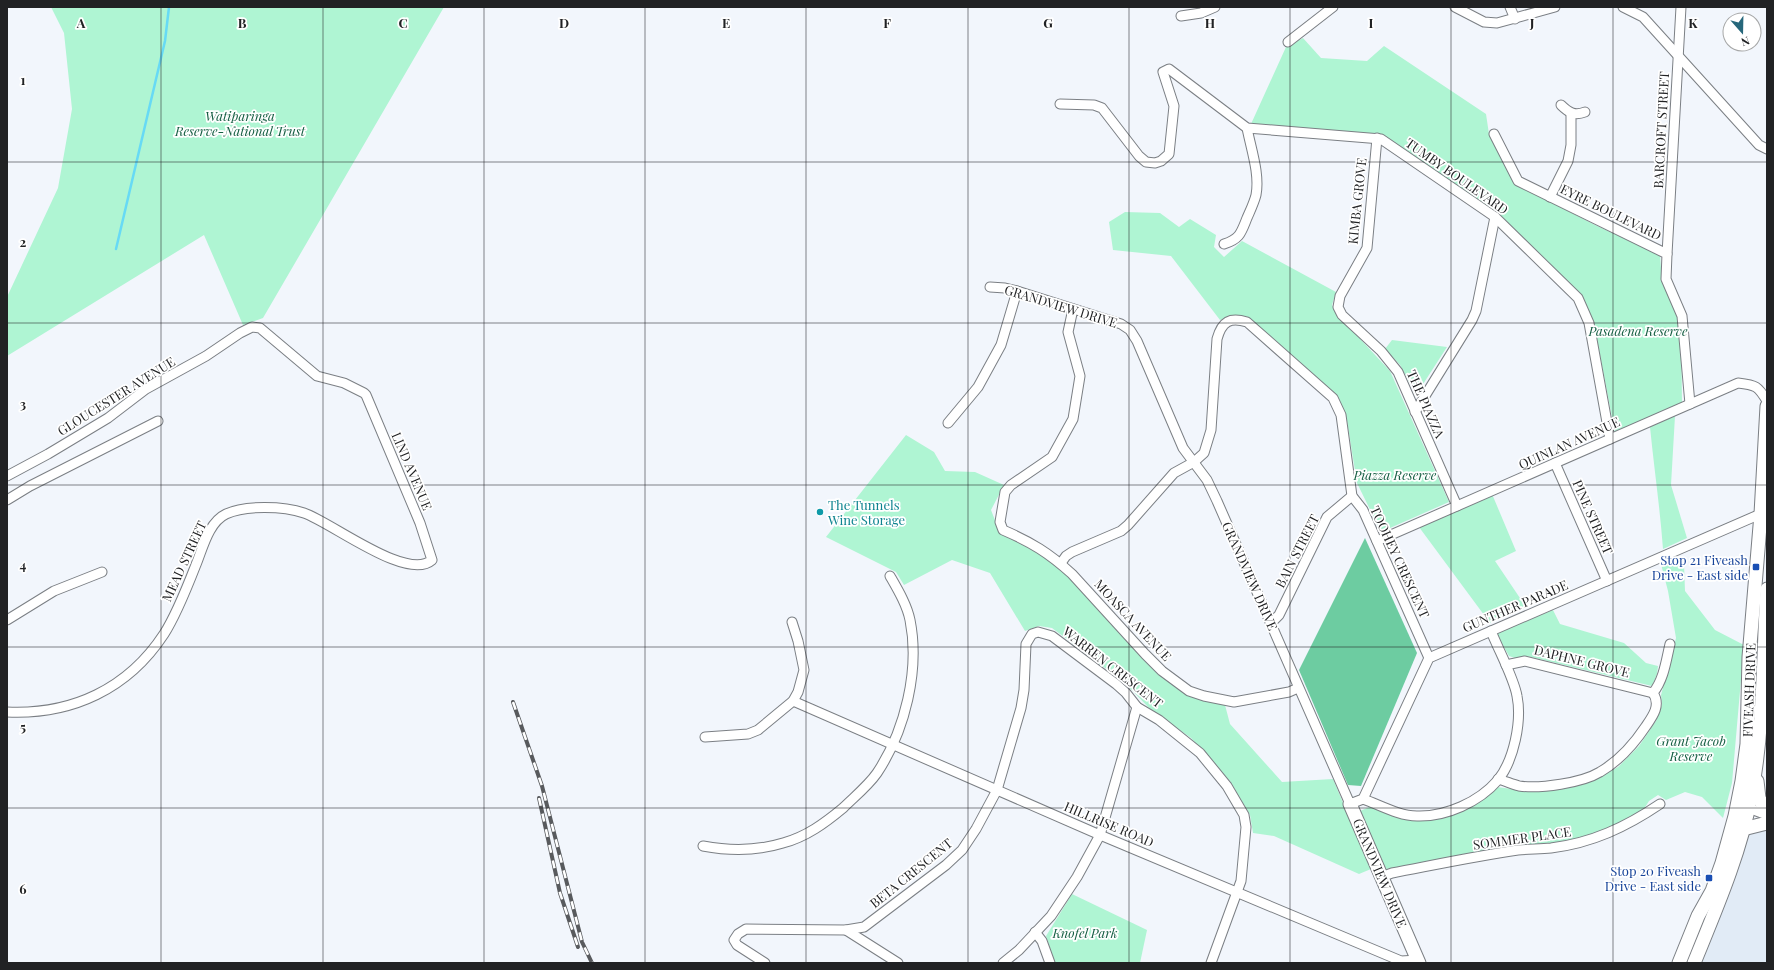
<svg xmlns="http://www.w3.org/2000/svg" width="1774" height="970" font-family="'Playfair Display',serif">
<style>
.built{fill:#e1ebf6}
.green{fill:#aff5d3}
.forest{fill:#6dcca1}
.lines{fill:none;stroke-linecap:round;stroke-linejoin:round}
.stream{stroke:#67daf5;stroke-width:2.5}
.street-casing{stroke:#7b7f84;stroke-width:11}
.secondary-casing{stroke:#7b7f84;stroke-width:15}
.street{stroke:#fff;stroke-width:9}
.secondary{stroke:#fff;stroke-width:13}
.rail-casing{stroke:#585a5d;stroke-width:4}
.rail{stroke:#fff;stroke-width:2.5;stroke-dasharray:8;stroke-linecap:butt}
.grid{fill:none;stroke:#212224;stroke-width:1;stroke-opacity:0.55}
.culture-dot{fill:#0f9aa8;stroke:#fff;stroke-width:1.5}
.transit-dot{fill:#1a4fb4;stroke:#fff;stroke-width:1.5}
.labels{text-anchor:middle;stroke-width:3.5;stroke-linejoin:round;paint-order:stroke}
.park-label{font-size:13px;font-style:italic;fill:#145e42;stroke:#fff}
.street-label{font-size:13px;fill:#212224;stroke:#fff}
.culture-label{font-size:13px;fill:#0d838f;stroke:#fff;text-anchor:start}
.transit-label{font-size:13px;fill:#164399;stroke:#fff;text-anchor:end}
.grid-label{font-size:13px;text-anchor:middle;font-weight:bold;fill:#212224;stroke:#fff;stroke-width:3.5;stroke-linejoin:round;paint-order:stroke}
</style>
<rect width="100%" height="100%" fill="#f2f6fc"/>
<polygon class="built" points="1767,825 1767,963 1698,963 1749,828"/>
<g class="green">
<polygon points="51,7 444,7 263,318 243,325 204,235 7,356 7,297 58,188 72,109 64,33"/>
<polygon points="1303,38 1321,58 1367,61 1384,46 1486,114 1489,134 1514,183 1595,225 1660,255 1662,281 1681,322 1682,404 1615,433 1594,324 1582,295 1495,212 1381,135 1251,124 1286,47"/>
<polygon points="1125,212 1160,213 1179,227 1190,219 1216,235 1214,247 1224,257 1242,241 1336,292 1332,305 1337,314 1390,371 1449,502 1381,532 1357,483 1347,421 1338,397 1248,317 1234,315 1220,320 1171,256 1113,250 1109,222"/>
<polygon points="1392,340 1447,347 1416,395 1400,365 1385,349"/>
<path d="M1675 416 1671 485 1687 538 1663 549C1660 508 1654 468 1650 427Z"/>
<polygon points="906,435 934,452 945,471 975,472 1004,485 991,510 1000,533 1020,539 1071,575 1129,643 1160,675 1195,696 1225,705 1230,724 1282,782 1333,779 1371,869 1359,874 1274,836 1253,833 1250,815 1230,781 1191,738 1150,709 1125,683 1052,628 1039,626 1025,631 990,573 952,560 904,585 896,572 826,537"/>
<polygon points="1492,494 1516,551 1495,561 1526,607 1490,623 1419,527"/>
<polygon points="1677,557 1684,564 1685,591 1715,630 1744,645 1732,783 1723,818 1702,797 1685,792 1666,800 1658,795 1649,801 1642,812 1624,822 1589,836 1559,843 1520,846 1386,869 1360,811 1372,806 1440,818 1497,787 1519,790 1549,791 1602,776 1618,767 1639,746 1656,721 1662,704 1661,695 1676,638 1668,591 1661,564"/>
<polygon points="1553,610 1560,624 1624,643 1646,663 1658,666 1657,674 1652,686 1527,656 1515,658 1509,656 1496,633"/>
<polygon points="1072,894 1147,930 1140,963 1055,963 1046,936"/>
</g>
<polygon class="forest" points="1365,538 1417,653 1361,786 1348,785 1299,670"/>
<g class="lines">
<polyline class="stream" points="116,249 165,41 169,7"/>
<defs>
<g id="street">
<polyline points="1455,7 1484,22 1497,23 1555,7"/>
<polyline points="1510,7 1515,19"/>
<polyline points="1623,7 1643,17 1759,145 1767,149"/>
<polyline points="1181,16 1201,13 1215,7"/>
<polyline points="1288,42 1333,7"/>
<polyline points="1060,104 1094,105 1102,108 1139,156 1146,162 1155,163 1161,161 1169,154 1174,106 1163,72 1169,69 1247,128 1381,139 1495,217 1578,298 1589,323 1610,439"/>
<path d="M1561 105C1569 113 1575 116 1585 112"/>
<polyline points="1494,134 1518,181 1667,254 1666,279 1682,316 1690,404"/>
<polyline points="1377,138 1367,248 1340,296 1338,307 1342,315 1381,351 1398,372 1457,506"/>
<polyline points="1550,197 1568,161 1571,145 1571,114"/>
<path d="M1224 244C1240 239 1241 233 1247 218 1250 211 1254 203 1256 195 1260 174 1251 149 1247 128"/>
<polyline points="1667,254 1681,7"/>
<polyline points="990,287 1005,288 1017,291 1121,324 1130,330 1137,341 1183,448 1207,480 1217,501 1350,804 1363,799 1429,658 1765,512"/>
<path d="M1073 309 1068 332 1080 376 1073 419 1052 457 1011 485 1005 492 1000 522 1003 530C1031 542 1049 553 1072 574L1145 654 1162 671 1189 691 1204 696 1234 702 1289 692 1298 688"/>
<polyline points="1415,412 1472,320 1476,311 1495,217"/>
<polyline points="948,423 978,387 1001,345 1017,291"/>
<polyline points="1555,463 1607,581"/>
<path d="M7 476 48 454 108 418 146 389 206 356 240 333 252 327 260 328 317 376 344 383 364 393 366 395 420 523 432 560C407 582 331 522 304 513 284 506 245 505 226 514 209 522 203 547 197 562 188 585 177 614 164 634 128 689 72 715 7 712"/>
<polyline points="7,500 30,486 158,421"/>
<path d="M1377 541 1738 383C1756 385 1758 386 1767 401"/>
<path d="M1061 563 1066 556 1072 552 1121 531 1128 525 1174 473 1194 462 1204 453 1211 430 1217 339C1222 321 1230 317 1247 322L1333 398 1341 415 1352 496 1363 510 1429 658"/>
<polyline points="7,620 54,591 102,572"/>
<polyline points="1271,623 1279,615 1327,517 1352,496"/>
<polyline points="1506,665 1525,661 1653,693"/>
<polyline points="793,701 1100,835 1401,961 1418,960"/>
<polyline points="705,737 748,734 758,730 793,701 798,692 804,670 798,641 792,622"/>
<path d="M1498 779C1505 781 1512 784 1519 786 1540 789 1582 783 1600 772 1619 761 1634 744 1646 726 1653 716 1661 705 1653 693 1664 679 1666 661 1670 644"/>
<path d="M1363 799C1380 805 1399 816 1417 816 1446 817 1479 802 1498 780 1514 760 1522 721 1517 696 1514 678 1498 649 1491 631"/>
<polyline points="1743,806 1767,815"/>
<path d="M703 846C730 851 757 851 783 843 806 837 825 823 843 808 854 797 868 786 877 773 905 731 920 670 910 620 907 605 898 590 890 576"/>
<path d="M1381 877 1392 873C1434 865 1476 856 1518 850 1529 849 1540 849 1551 848 1592 843 1626 827 1660 804"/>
<polyline points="846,930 898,963"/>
<polyline points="1035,932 1042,941 1050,963"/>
<polyline points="765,963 737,945 734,940 738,934 746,929 846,930 864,927 946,865 962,850 976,829 997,790 1021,708 1024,690 1026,644 1032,634 1038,632 1052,636 1116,684 1126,693 1137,707 1159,720 1200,753 1227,786 1244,815 1246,827 1241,881 1211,963"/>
<polyline points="1003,963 1019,950 1051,916 1077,877 1100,835 1137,707"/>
</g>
<g id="secondary">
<polyline points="1757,781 1759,798 1767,813"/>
<polyline points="1350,804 1419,963"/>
<polyline points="1743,829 1767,823"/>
<polyline points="1679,963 1698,916 1712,891 1722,863 1735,816 1742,781 1747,744 1749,657 1761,514 1767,406"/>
<path d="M1694 963C1716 909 1740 854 1751 796 1764 728 1763 658 1767 589"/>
</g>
</defs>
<use href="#street" class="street-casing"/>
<use href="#secondary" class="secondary-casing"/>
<use href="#street" class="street"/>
<use href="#secondary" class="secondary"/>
<defs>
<g id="rail">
<polyline points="513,702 542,786 582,942 592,963"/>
<polyline points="539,798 560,893 578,947"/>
</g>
</defs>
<use href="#rail" class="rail-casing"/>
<use href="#rail" class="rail"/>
</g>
<path class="grid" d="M161 7V963M323 7V963M484 7V963M645 7V963M806 7V963M968 7V963M1129 7V963M1290 7V963M1451 7V963M1613 7V963M7 162H1767M7 323H1767M7 485H1767M7 647H1767M7 808H1767"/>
<circle class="culture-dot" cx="820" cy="512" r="4"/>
<g class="transit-dot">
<rect x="1752" y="563" width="8" height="8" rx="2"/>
<rect x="1705" y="874" width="8" height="8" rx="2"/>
</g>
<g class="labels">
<g class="park-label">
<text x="240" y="121">Watiparinga<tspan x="240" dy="15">Reserve-National Trust</tspan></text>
<text x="1638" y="336">Pasadena Reserve</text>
<text x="1395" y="480">Piazza Reserve</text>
<text x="1691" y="746">Grant Jacob<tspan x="1691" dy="15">Reserve</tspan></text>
<text x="1085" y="938">Knofel Park</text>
</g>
<g class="street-label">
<text transform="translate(1661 130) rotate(-87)" y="5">BARCROFT STREET</text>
<text transform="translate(1457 176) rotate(35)" y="5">TUMBY BOULEVARD</text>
<text transform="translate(1357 201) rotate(-84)" y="5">KIMBA GROVE</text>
<text transform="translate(1611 212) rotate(26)" y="5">EYRE BOULEVARD</text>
<text transform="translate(1061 306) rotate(17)" y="5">GRANDVIEW DRIVE</text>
<text transform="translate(116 396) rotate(-32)" y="5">GLOUCESTER AVENUE</text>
<text transform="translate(1426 404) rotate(66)" y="5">THE PIAZZA</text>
<text transform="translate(1569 443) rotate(-24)" y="5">QUINLAN AVENUE</text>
<text transform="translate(412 471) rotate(67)" y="5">LIND AVENUE</text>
<text transform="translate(1593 517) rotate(66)" y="5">PINE STREET</text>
<text transform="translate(1297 551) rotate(-63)" y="5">BAIN STREET</text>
<text transform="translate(184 561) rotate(-65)" y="5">MEAD STREET</text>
<text transform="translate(1400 562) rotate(65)" y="5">TOOHEY CRESCENT</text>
<text transform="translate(1250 576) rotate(66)" y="5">GRANDVIEW DRIVE</text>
<text transform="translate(1515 606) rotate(-23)" y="5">GUNTHER PARADE</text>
<text transform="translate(1133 620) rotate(47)" y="5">MOASCA AVENUE</text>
<text transform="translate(1582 661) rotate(14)" y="5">DAPHNE GROVE</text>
<text transform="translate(1113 667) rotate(38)" y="5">WARREN CRESCENT</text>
<text transform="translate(1749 690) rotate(-88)" y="5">FIVEASH DRIVE</text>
<text transform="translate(1109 824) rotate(23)" y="5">HILLRISE ROAD</text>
<text transform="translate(1522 838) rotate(-8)" y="5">SOMMER PLACE</text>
<text transform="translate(911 873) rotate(-39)" y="5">BETA CRESCENT</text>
<text transform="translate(1380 873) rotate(67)" y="5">GRANDVIEW DRIVE</text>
</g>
<g class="culture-label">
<text x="828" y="510">The Tunnels<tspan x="828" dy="15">Wine Storage</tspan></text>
</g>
<g class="transit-label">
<text x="1748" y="565">Stop 21 Fiveash<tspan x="1748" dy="15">Drive - East side</tspan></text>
<text x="1701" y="876">Stop 20 Fiveash<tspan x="1701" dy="15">Drive - East side</tspan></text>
</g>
</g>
<g class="grid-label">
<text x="81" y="28">A</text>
<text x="242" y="28">B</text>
<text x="403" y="28">C</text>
<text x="564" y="28">D</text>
<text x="726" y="28">E</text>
<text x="887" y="28">F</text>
<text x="1048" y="28">G</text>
<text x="1210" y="28">H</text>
<text x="1371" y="28">I</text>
<text x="1532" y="28">J</text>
<text x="1693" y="28">K</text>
<text x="23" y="85">1</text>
<text x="23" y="247">2</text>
<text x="23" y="409">3</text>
<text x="23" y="570">4</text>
<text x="23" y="732">5</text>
<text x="23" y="894">6</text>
</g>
<rect width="1774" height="970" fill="none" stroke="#212224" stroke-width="16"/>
<g transform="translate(1742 32) rotate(160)"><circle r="19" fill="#ffffff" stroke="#a6a7a7"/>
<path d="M0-3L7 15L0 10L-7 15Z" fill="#26677b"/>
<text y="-6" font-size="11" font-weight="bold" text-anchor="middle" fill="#212224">N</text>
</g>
</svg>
